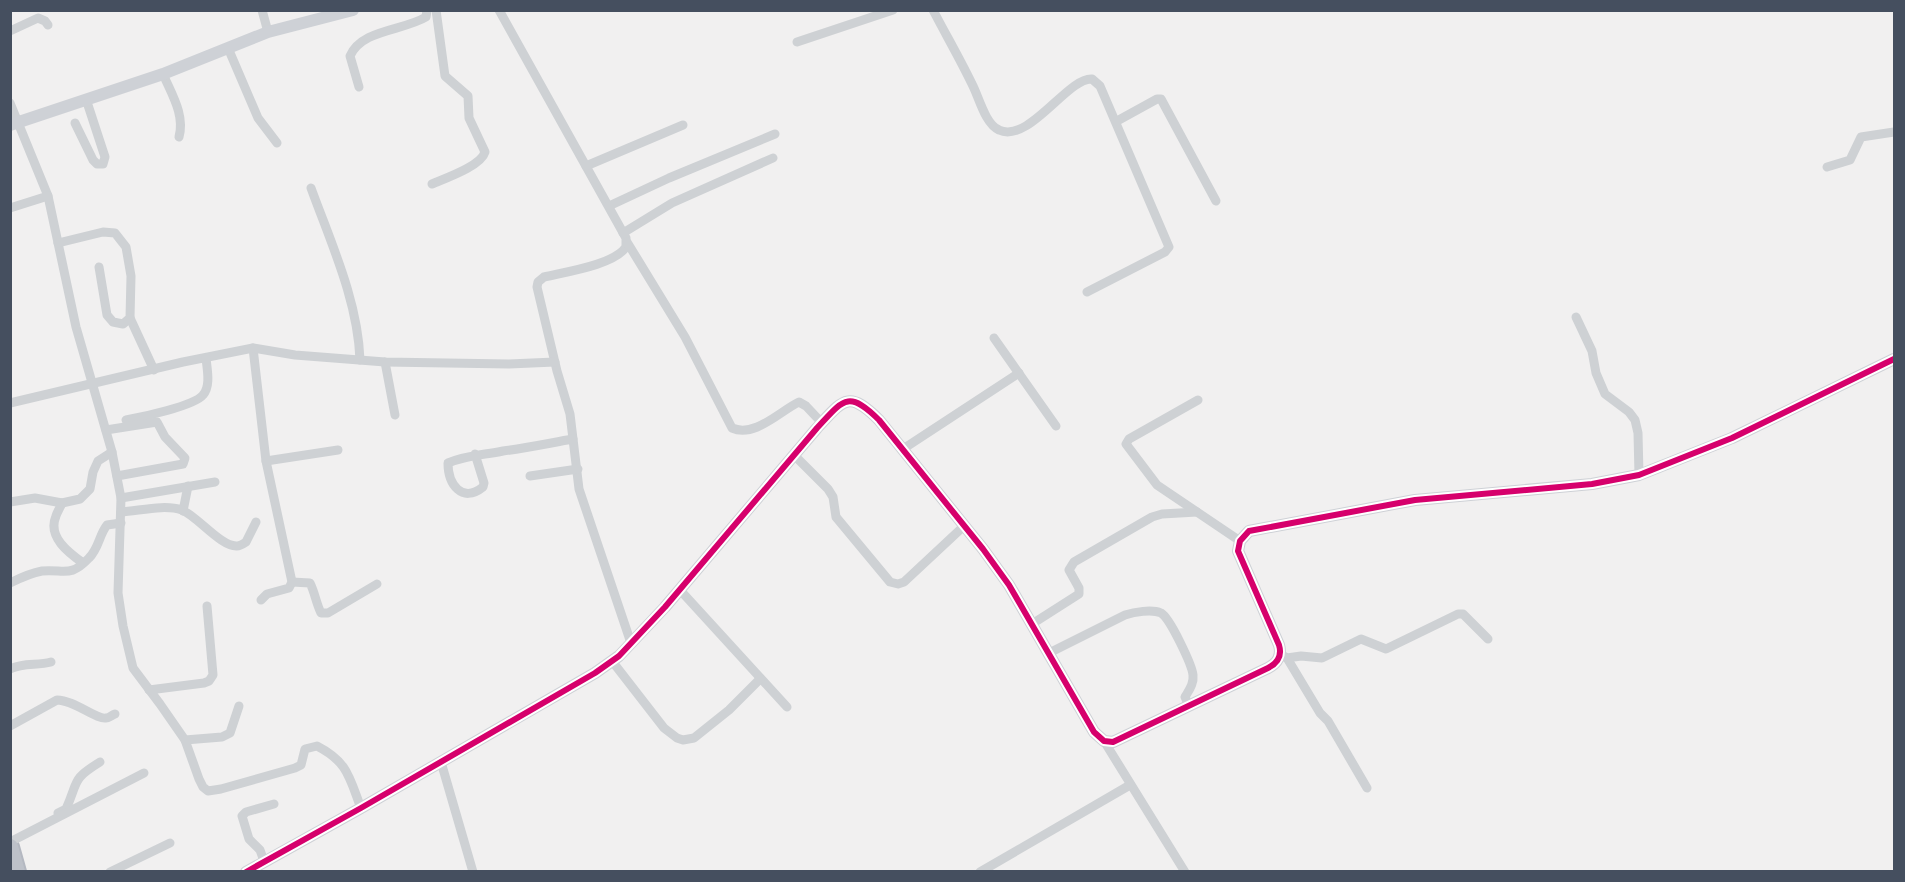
<svg xmlns="http://www.w3.org/2000/svg" width="1905" height="882" font-family="Lato,sans-serif">
<style>
.lines{fill:none;stroke-linecap:round;stroke-linejoin:round}
.highway-casing{stroke:#b4b8c1;stroke-width:20}
.street{stroke:#ced1d4;stroke-width:9}
.secondary{stroke:#ced1d6;stroke-width:12}
.highway{stroke:#bdc1c9;stroke-width:16}
.cycleway-casing{stroke:#fff;stroke-width:10}
.cycleway{stroke:#d6006c;stroke-width:6}
</style>
<rect width="100%" height="100%" fill="#f1f0f0"/>
<g class="lines">
<defs>
<polyline id="highway" points="10,847 17,872"/>
</defs>
<use href="#highway" class="highway-casing"/>
<g class="street">
<polyline points="262,10 268,32"/>
<path d="M499 10 626 238V247C614 265 565 272 544 277L538 282 537 287 557 371 570 414 579 489 631 643"/>
<path d="M933 10C946 35 960 59 972 84 979 97 985 124 999 130 1029 144 1068 77 1092 79L1100 86 1169 247 1165 252 1087 292"/>
<polyline points="10,31 38,18 45,21 48,25"/>
<polyline points="797,42 893,10"/>
<polyline points="228,48 258,118 277,143"/>
<path d="M163 74C172 95 185 115 179 137"/>
<path d="M359 87 350 56C362 29 403 31 426 17L427 10"/>
<path d="M10 103 48 196 76 327 112 452 121 498 118 593 123 626 133 668 160 704 185 740 199 779 203 787 208 791 221 789 295 768 301 765 305 749 317 746C348 762 349 777 361 808"/>
<polyline points="1117,121 1157,99 1161,99 1216,201"/>
<polyline points="75,123 93,160 97,164 103,164 105,157 86,99"/>
<polyline points="586,166 683,125"/>
<polyline points="1827,167 1850,160 1861,137 1894,132"/>
<path d="M432 184C446 178 481 166 485 152L469 118 468 96 445 76 436 10"/>
<path d="M311 188C331 243 358 301 360 360"/>
<polyline points="609,206 669,178 775,134"/>
<polyline points="10,208 48,196"/>
<polyline points="623,233 672,203 773,158"/>
<path d="M627 242 685 337 732 428C755 438 780 411 799 402L806 406 822 423"/>
<polyline points="58,243 103,232 115,233 126,247 131,276 130,318 123,324 113,322 107,315 99,267"/>
<polyline points="1576,317 1592,351 1596,373 1605,394 1629,412 1635,420 1638,433 1639,475"/>
<polyline points="130,318 154,370"/>
<polyline points="994,338 1056,426"/>
<polyline points="253,348 266,461 292,582 289,588 267,594 261,600"/>
<polyline points="385,362 395,415"/>
<polyline points="1198,400 1129,439 1126,444 1157,485 1240,541"/>
<polyline points="10,403 183,362 253,348 295,355 385,362 509,364 555,362"/>
<path d="M126 420C142 417 194 406 203 395 211 386 207 369 206 358"/>
<polyline points="106,430 157,422 165,437 185,458 183,464 117,476"/>
<polyline points="903,449 1019,373"/>
<path d="M475 454 484 483 483 487C462 504 448 484 448 463 467 455 484 455 503 451 527 448 550 443 573 439"/>
<polyline points="794,455 828,489 833,497 836,517 890,582 898,584 904,582 964,526"/>
<polyline points="266,461 338,450"/>
<polyline points="530,476 578,469"/>
<polyline points="121,498 215,482"/>
<polyline points="10,502 35,498 62,503 80,499 90,489 93,472 98,461 112,452"/>
<path d="M62 503C60 508 57 512 56 516 47 537 69 553 83 563"/>
<polyline points="183,511 188,486"/>
<path d="M121 512C139 511 164 504 182 510 198 517 221 547 237 546 240 546 243 544 246 542L256 522"/>
<path d="M292 582 310 583C315 593 316 603 321 613H328L377 584"/>
<path d="M10 583C20 578 31 573 42 571 65 569 70 578 89 558 99 548 99 535 107 525L121 523"/>
<polyline points="680,590 787,707"/>
<polyline points="1032,624 1079,594 1079,588 1069,570 1074,562 1152,517 1162,514 1197,512"/>
<path d="M1049 653 1125 615C1134 612 1152 609 1161 613 1170 618 1192 665 1193 675 1194 684 1189 690 1185 697L1189 706"/>
<polyline points="1280,654 1287,658 1301,656 1322,658 1361,639 1386,649 1458,614 1463,614 1488,639"/>
<polyline points="1287,658 1320,713 1328,721 1367,788"/>
<polyline points="612,661 664,728 677,738 683,740 694,738 729,710 760,679"/>
<path d="M10 669C24 662 37 666 51 662"/>
<polyline points="149,690 204,683 209,681 213,675 207,606"/>
<path d="M10 726 57 700C74 700 97 720 106 718 109 718 112 715 115 714"/>
<polyline points="185,740 222,737 230,733 239,706"/>
<polyline points="1104,741 1185,872"/>
<polyline points="441,762 473,872"/>
<path d="M58 813 66 809C79 780 71 780 100 762"/>
<polyline points="10,842 144,773"/>
<polyline points="264,861 260,850 249,839 242,816 246,812 274,804"/>
<polyline points="110,872 170,843"/>
<polyline points="980,872 1130,785"/>
</g>
<g class="secondary">
<polyline points="10,125 163,74 268,32 353,10"/>
<path d="M246 872 361 808 595 673 619 656 665 607 817 428C843 400 848 389 879 420L983 549 1009 585 1094 732 1104 741 1113 742 1268 668C1278 663 1282 655 1279 645L1238 551 1240 541 1249 531 1415 500 1592 484 1639 475 1732 438 1894 359"/>
</g>
<use href="#highway" class="highway"/>
<defs>
<path id="cycleway" d="M246 872 361 808 595 673 619 656 665 607 817 428C843 400 848 389 879 420L983 549 1009 585 1094 732 1104 741 1113 742 1268 668C1278 663 1282 655 1279 645L1238 551 1240 541 1249 531 1415 500 1592 484 1639 475 1732 438 1894 359"/>
</defs>
<use href="#cycleway" class="cycleway-casing"/>
<use href="#cycleway" class="cycleway"/>
</g>
<rect width="1905" height="882" fill="none" stroke="#454f5f" stroke-width="24"/>
</svg>
